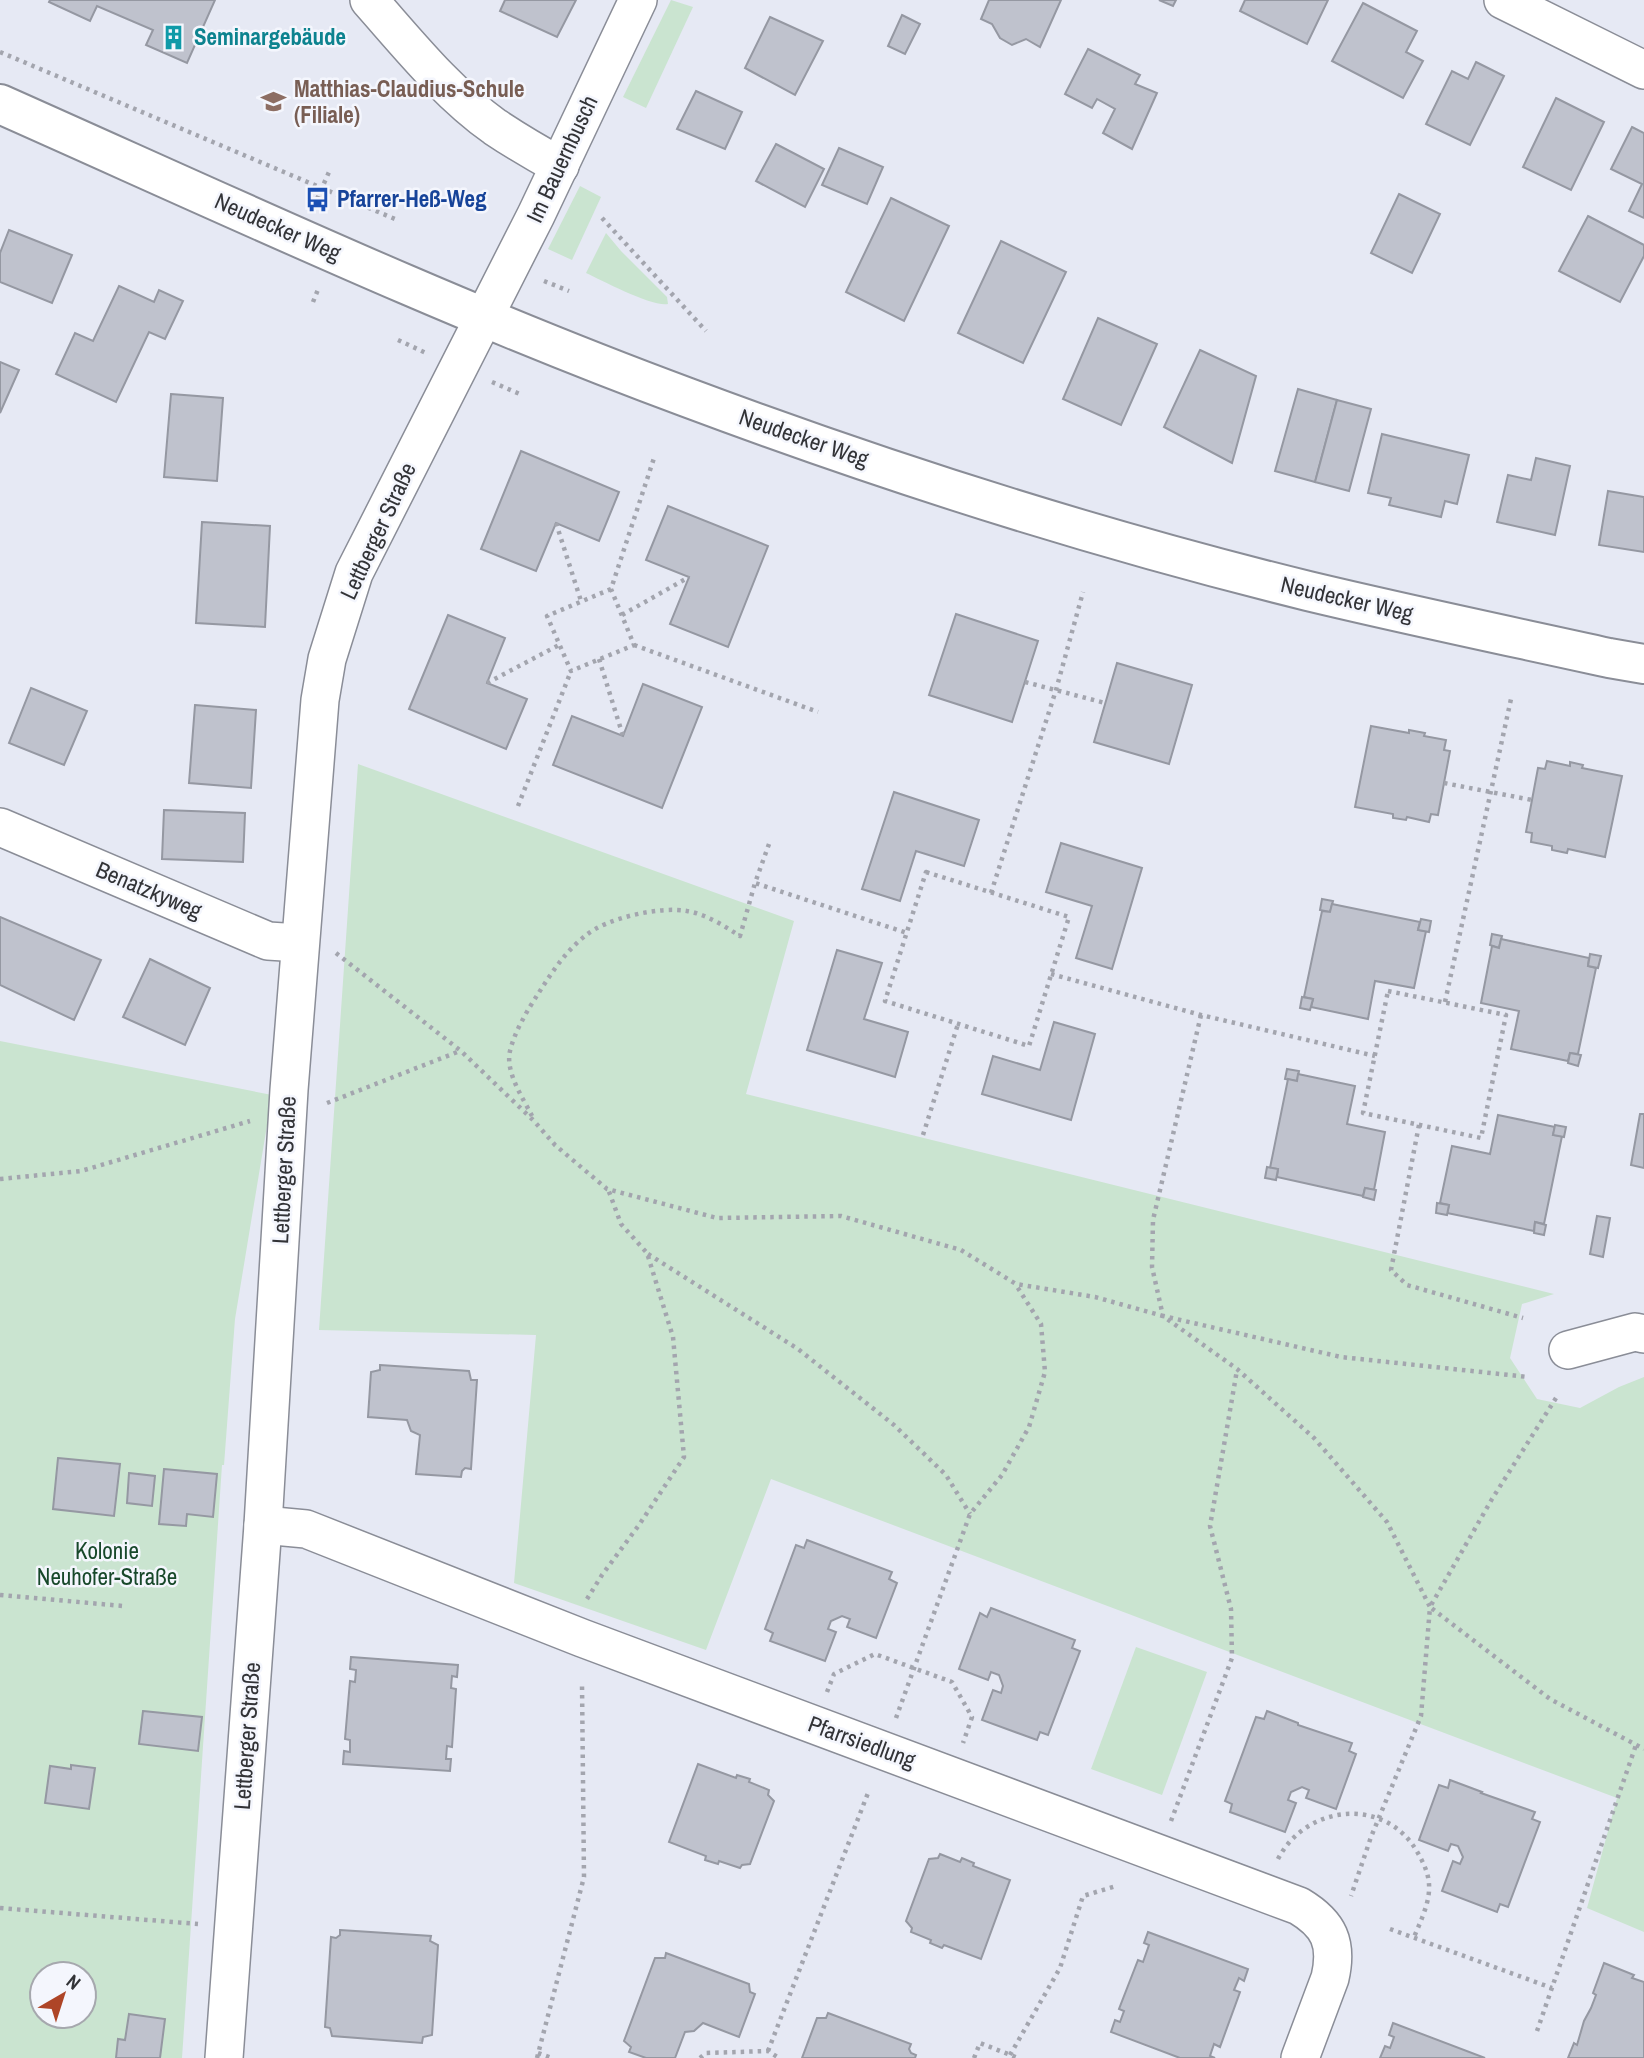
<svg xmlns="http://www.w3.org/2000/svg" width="1644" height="2058" font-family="'Archivo Narrow',sans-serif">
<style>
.green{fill:#cae4d0;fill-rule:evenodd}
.building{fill:#bfc2cd;stroke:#9598a2;stroke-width:2}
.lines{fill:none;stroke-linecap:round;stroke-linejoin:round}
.minor-casing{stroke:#8a8d97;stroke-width:40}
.tertiary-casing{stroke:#8a8d97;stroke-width:42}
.path{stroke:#a3a5ae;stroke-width:4.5;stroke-dasharray:3.5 5;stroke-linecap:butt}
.minor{stroke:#fff;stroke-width:37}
.tertiary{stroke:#fff;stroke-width:38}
.labels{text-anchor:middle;stroke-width:5;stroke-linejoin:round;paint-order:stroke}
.culture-label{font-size:23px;font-weight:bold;fill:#0d838f;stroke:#f4f6fd;text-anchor:start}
.education-label{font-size:23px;font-weight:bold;fill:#785e54;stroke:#f4f6fd;text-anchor:start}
.street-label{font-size:23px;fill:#323337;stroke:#f4f6fd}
.transit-label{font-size:23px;font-weight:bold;fill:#164399;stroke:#f4f6fd;text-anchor:start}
.park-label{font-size:23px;fill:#17482a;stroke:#f4f6fd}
</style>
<rect width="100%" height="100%" fill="#e6e9f4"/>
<g class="green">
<polygon points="671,0 693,7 646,108 623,97"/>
<polygon points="580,186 601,197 572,260 548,249"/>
<path d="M606 233 621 251 667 297 668 304C652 307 603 281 586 273Z"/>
<polygon points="358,764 794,921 746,1094 1554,1294 1522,1304 1510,1358 1537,1399 1580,1408 1619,1387 1644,1377 1644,1932 1587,1908 1617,1798 771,1479 706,1650 514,1583 536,1335 319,1330"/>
<path d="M0 1041 272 1095 235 1319 224 1465H222L182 2058H0ZM42 1974H84V2016H42Z"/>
<polygon points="1136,1647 1207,1672 1162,1795 1091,1769"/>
</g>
<g class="building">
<polygon points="50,0 215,0 187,63 146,45 153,30 97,6 90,21 49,2"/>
<polygon points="505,0 576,0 557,37 500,11"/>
<polygon points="989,0 1061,0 1040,47 1026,39 1012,45 1000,38 992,24 981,19"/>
<polygon points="1159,0 1176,0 1173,6"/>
<polygon points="1245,0 1328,0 1307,44 1240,11"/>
<polygon points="1363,3 1417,31 1406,52 1423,61 1403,98 1332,61"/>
<polygon points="902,15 920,24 905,54 888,46"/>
<polygon points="770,17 823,41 795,95 745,68"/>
<polygon points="1088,49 1140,75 1135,84 1157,93 1132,149 1103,133 1115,109 1097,99 1092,108 1065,94"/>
<polygon points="1476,62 1504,76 1470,145 1426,124 1452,71 1468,79"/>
<polygon points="696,91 742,112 725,149 677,129"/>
<polygon points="1556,98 1604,122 1571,190 1523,167"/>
<polygon points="1632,127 1644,133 1644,218 1629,211 1642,184 1611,169"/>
<polygon points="776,144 824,169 805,207 756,181"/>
<polygon points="839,148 883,167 867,204 822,185"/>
<polygon points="1399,194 1440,214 1412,273 1371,253"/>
<polygon points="891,198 949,226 904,321 846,292"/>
<polygon points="1588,216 1644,245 1644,256 1620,302 1559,271"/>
<polygon points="9,230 72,255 52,303 0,282 0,253"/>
<polygon points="1001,241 1066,272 1023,363 958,333"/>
<polygon points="119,286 154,302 159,290 183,301 165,339 149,332 116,402 56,374 75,333 93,341"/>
<polygon points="1098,318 1157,344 1121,425 1063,399"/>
<polygon points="1200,350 1256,376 1232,463 1164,427"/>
<polygon points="0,362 19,370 0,413"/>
<polygon points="1298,389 1337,400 1315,482 1275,471"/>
<polygon points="171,394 223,398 217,481 164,477"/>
<polygon points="1337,400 1371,409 1349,491 1315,482"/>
<polygon points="1382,434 1469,455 1457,504 1445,501 1441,517 1389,505 1391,498 1368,493"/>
<polygon points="521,451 619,492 599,541 556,523 536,571 481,549"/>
<polygon points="1536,458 1570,466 1555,535 1497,522 1508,475 1531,480"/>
<polygon points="1608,491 1644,497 1644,552 1599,545"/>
<polygon points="668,506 768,546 728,647 670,624 689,577 646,560"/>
<polygon points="202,522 270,526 265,627 196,623"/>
<polygon points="956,614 1038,641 1012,722 929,695"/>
<polygon points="448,615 505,638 487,683 527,699 506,749 409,709"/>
<polygon points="1117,663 1192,685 1169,764 1094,742"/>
<polygon points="643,684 702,707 662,808 553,765 572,716 623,736"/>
<polygon points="31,688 87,711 64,765 9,743"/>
<polygon points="195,705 256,710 251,788 189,783"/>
<polygon points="1371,726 1409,733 1409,730 1425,733 1424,736 1446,740 1444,750 1450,751 1438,815 1431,814 1429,822 1407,817 1406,820 1393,818 1393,814 1355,807"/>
<polygon points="1547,761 1570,766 1570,762 1583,765 1582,768 1622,776 1605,857 1568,849 1567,853 1552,850 1552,846 1531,842 1532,833 1526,832 1538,768 1545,769"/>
<polygon points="894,792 979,820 964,866 916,851 900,901 862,889"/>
<polygon points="164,810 245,813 243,862 162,859"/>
<polygon points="1061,843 1142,868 1112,969 1076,958 1092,906 1046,892"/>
<polygon points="1322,899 1333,901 1330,912 1320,910"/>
<polygon points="1332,904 1420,922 1418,930 1426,931 1414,988 1375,981 1368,1019 1311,1007 1313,999 1304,997 1322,911 1330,912"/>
<polygon points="0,917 101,960 74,1020 0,985"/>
<polygon points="1421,919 1431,921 1429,932 1418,930"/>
<polygon points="1492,934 1502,936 1499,948 1490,945"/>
<polygon points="1501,939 1589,958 1588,966 1596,968 1578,1054 1570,1053 1568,1061 1511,1049 1519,1011 1481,1003 1492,946 1499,948"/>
<polygon points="837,950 882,963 864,1019 908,1032 895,1077 807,1050"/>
<polygon points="1590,954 1601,956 1598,968 1588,966"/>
<polygon points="150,959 210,988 185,1045 123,1017"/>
<polygon points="1302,997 1313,999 1310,1010 1300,1008"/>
<polygon points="1054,1022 1095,1034 1071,1120 982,1094 993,1056 1040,1070"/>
<polygon points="1570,1053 1581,1055 1578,1066 1568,1063"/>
<polygon points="1287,1069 1299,1071 1297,1081 1285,1079"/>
<polygon points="1298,1074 1355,1086 1347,1124 1385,1132 1374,1190 1365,1188 1363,1196 1277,1177 1278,1169 1270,1168 1288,1079 1297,1081"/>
<polygon points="1640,1114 1644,1114 1644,1168 1631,1165"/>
<polygon points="1498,1115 1555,1127 1553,1135 1562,1136 1544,1224 1535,1222 1534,1231 1447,1213 1449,1205 1440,1203 1452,1146 1490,1154"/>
<polygon points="1555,1125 1566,1127 1564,1137 1553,1135"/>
<polygon points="1267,1167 1278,1169 1276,1180 1265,1178"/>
<polygon points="1365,1188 1376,1190 1374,1200 1363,1197"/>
<polygon points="1437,1203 1449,1205 1447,1215 1436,1213"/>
<polygon points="1597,1216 1610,1218 1603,1257 1590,1254"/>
<polygon points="1535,1222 1546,1225 1544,1235 1534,1233"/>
<polygon points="380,1365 469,1371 471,1380 477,1380 471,1469 465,1468 462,1471 461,1477 416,1474 420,1435 411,1431 407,1420 368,1417 371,1372 380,1370"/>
<polygon points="58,1458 120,1464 114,1516 53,1509"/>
<polygon points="164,1469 217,1474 213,1517 187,1514 186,1526 159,1524"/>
<polygon points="129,1473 155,1476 152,1506 127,1503"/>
<polygon points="807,1540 892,1572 889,1579 897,1583 876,1638 847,1627 850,1619 842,1616 831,1621 828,1629 836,1632 825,1661 770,1641 773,1633 765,1629 796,1545 804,1548"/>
<polygon points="991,1608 1075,1640 1072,1648 1080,1651 1048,1735 1040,1732 1037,1740 982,1720 993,1690 1001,1693 1003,1686 999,1675 991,1672 988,1680 959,1669 980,1613 987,1617"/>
<polygon points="351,1657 458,1665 457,1677 452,1676 451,1688 456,1689 452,1747 447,1746 446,1759 451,1759 450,1771 343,1764 344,1751 350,1752 350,1740 345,1739 350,1681 355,1682 356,1670 350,1669"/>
<polygon points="143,1711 202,1717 198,1751 139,1744"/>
<polygon points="1267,1711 1298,1723 1298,1725 1352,1743 1349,1751 1356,1754 1336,1809 1306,1798 1309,1790 1302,1787 1291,1792 1288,1800 1296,1803 1285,1832 1230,1812 1232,1804 1225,1801 1256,1717 1264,1719"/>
<polygon points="698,1764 736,1778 737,1775 750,1779 749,1782 769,1790 768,1795 774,1801 750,1864 742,1865 740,1868 719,1861 718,1864 705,1860 706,1856 669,1842"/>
<polygon points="71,1765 95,1768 89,1809 45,1803 50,1766 71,1769"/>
<polygon points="1450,1780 1482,1792 1481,1793 1535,1812 1532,1819 1540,1822 1508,1907 1500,1904 1497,1912 1442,1891 1453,1861 1460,1864 1463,1857 1458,1846 1451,1844 1448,1851 1419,1840 1439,1785 1448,1788"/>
<polygon points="940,1854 960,1862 962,1858 974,1863 973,1866 1010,1880 981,1959 944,1945 942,1948 930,1943 931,1940 911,1932 912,1928 906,1921 929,1859 938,1858"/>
<polygon points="340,1930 431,1936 430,1941 438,1945 432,2035 423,2037 422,2043 332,2036 330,2028 325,2027 331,1937 336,1938 340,1935"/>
<polygon points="1148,1932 1248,1969 1244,1981 1239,1978 1234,1990 1240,1992 1220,2047 1214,2044 1210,2056 1215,2058 1180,2058 1111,2032 1115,2020 1120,2022 1124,2011 1119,2009 1138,1960 1143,1962 1149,1945 1144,1943"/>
<polygon points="666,1953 749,1984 750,1992 755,1994 739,2037 703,2023 694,2031 685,2032 675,2058 646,2058 629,2052 631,2047 624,2041 655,1958 665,1958"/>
<polygon points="1604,1963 1634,1975 1632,1978 1644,1982 1644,2058 1568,2058 1574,2043 1577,2045 1584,2021 1591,2008 1596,1995 1593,1993"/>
<polygon points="828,2013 911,2044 909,2049 911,2053 916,2055 915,2058 802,2058 817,2018 826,2018"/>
<polygon points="129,2014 165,2019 160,2058 116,2058 118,2039 125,2040"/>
<polygon points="1393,2023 1485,2058 1380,2058 1385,2046 1390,2048 1394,2037 1389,2035"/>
</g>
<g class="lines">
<defs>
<g id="minor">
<path d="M369 0C408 44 447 93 495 127 516 141 538 154 560 166"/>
<polyline points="1503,0 1644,70"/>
<polyline points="0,827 268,941 300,943"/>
<polyline points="1568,1350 1635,1332 1644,1334"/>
<path d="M263 1525 306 1529 582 1638 1299 1906C1329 1924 1338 1943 1330 1978L1300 2058"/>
<polyline points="224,2058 263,1525 289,1090 320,700 327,659 354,573 536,215 638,0"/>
</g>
<path id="tertiary" d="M0 104C227 205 453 311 686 397 889 473 1097 539 1308 591 1408 615 1509 636 1609 658L1644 664"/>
</defs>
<use href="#minor" class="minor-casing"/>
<use href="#tertiary" class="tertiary-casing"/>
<g class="path">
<polyline points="0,52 395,219"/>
<polyline points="317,199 329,172"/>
<polyline points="602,218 706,331"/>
<polyline points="544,281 569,291"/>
<polyline points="313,302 319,287"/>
<polyline points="398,340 426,353"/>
<polyline points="492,382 522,395"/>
<polyline points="556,523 581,601"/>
<polyline points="611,589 547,616 571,671 634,645 611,589 655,455"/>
<polyline points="622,615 689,577"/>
<polyline points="634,645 818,712"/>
<polyline points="599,659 623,736"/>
<polyline points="1025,682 1105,703"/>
<polyline points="487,683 559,645"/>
<polyline points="1444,783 1532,800"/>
<polyline points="518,806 571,671"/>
<polyline points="769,844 755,883 907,933"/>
<polygon points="926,872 1069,917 1029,1046 885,1001"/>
<polyline points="991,893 1056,690 1083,592"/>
<polyline points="336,953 461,1051 534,1121 555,1145 607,1189 717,1218 841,1216 961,1250 1016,1284 1095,1297 1163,1316 1237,1369 1314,1438 1387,1522 1430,1607 1421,1716 1371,1837 1351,1896"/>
<polyline points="1051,974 1201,1015 1375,1056"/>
<polygon points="1388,991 1506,1015 1481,1138 1363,1113"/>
<polyline points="1445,1002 1511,699"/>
<polyline points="1201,1015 1153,1220 1152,1267 1163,1316 1341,1357 1528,1377"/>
<polyline points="327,1103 460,1051"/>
<path d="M532 1116C523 1098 505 1072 510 1051 514 1033 528 1009 538 994 552 972 565 952 585 936 606 918 660 906 687 911 706 914 724 926 740 936L755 883"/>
<polyline points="1419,1125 1391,1270 1407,1285 1523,1318"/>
<polyline points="923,1135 958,1024"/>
<polyline points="0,1179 81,1171 250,1121"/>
<polyline points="648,1254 798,1349 894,1425 946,1475 970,1514"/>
<polyline points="1556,1398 1492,1499 1430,1607 1550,1699 1644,1749"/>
<polyline points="0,1595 123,1606"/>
<polyline points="587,1599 602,1575 639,1525 684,1457 673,1337 647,1253 621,1224 608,1189"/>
<polyline points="827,1692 834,1674 875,1654 952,1682 972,1717 963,1743"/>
<polyline points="896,1718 970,1514 1002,1475 1029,1427 1045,1372 1041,1324 1016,1285"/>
<polyline points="1171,1821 1232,1658 1231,1609 1210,1526 1237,1370"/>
<path d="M1278 1859C1307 1803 1388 1796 1419 1855 1425 1866 1430 1877 1429 1891 1428 1906 1420 1923 1414 1937"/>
<polyline points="0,1908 198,1924"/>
<polyline points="1390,1929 1552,1988"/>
<polyline points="1537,2031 1636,1745"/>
<polyline points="768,2051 868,1793"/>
<polyline points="538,2053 552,2058"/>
<polyline points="1010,2055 1060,1968 1083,1896 1116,1886"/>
<polyline points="537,2058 584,1877 582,1684"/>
<polyline points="700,2058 706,2053 768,2051 779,2058"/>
<polyline points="974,2058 980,2043 1018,2058"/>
</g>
<use href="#minor" class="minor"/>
<use href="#tertiary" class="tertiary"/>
</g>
<defs>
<symbol id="building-bare" viewBox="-9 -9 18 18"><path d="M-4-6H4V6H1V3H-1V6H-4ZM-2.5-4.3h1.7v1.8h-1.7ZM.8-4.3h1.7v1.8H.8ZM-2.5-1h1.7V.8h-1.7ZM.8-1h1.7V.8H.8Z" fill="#0f9aa8" stroke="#f4f6fd" stroke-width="2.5" paint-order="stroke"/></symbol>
<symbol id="school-bare" viewBox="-9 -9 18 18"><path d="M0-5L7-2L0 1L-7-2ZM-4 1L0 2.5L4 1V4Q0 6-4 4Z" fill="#8d6e63" stroke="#f4f6fd" stroke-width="2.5" paint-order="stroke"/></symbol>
<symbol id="bus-bare" viewBox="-9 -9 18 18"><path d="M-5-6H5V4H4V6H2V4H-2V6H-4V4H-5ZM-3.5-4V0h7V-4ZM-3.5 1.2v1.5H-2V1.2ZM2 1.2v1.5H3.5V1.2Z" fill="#1a4fb4" stroke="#f4f6fd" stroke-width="2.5" paint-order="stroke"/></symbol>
</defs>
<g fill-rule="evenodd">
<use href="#building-bare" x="156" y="20" width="35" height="35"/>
<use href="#school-bare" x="256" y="84" width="35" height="35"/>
<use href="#bus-bare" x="300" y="182" width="35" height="35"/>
</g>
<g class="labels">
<g class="culture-label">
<text x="194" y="45">Seminargebäude</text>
</g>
<g class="education-label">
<text x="294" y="97">Matthias-Claudius-Schule<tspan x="294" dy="26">(Filiale)</tspan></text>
</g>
<g class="street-label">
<text transform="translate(562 159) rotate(-65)" y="8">Im Bauernbusch</text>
<text transform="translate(278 227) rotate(24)" y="8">Neudecker Weg</text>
<text transform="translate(804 438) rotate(19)" y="8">Neudecker Weg</text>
<text transform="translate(378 531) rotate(-65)" y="8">Lettberger Straße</text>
<text transform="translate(1347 599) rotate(13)" y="8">Neudecker Weg</text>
<text transform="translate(149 890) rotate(23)" y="8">Benatzkyweg</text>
<text transform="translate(284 1170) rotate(-87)" y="8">Lettberger Straße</text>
<text transform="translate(247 1736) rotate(-86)" y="8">Lettberger Straße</text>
<text transform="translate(862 1742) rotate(20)" y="8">Pfarrsiedlung</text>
</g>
<g class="transit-label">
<text x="337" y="207">Pfarrer-Heß-Weg</text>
</g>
<g class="park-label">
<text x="107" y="1559">Kolonie<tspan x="107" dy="26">Neuhofer-Straße</tspan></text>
</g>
</g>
<g transform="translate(63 1995) rotate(39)"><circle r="33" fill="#f4f6fd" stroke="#a6a8ae" stroke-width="2"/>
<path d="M0-5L12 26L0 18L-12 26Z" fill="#ae4527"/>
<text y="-10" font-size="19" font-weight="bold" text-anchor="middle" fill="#323337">N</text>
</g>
</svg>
